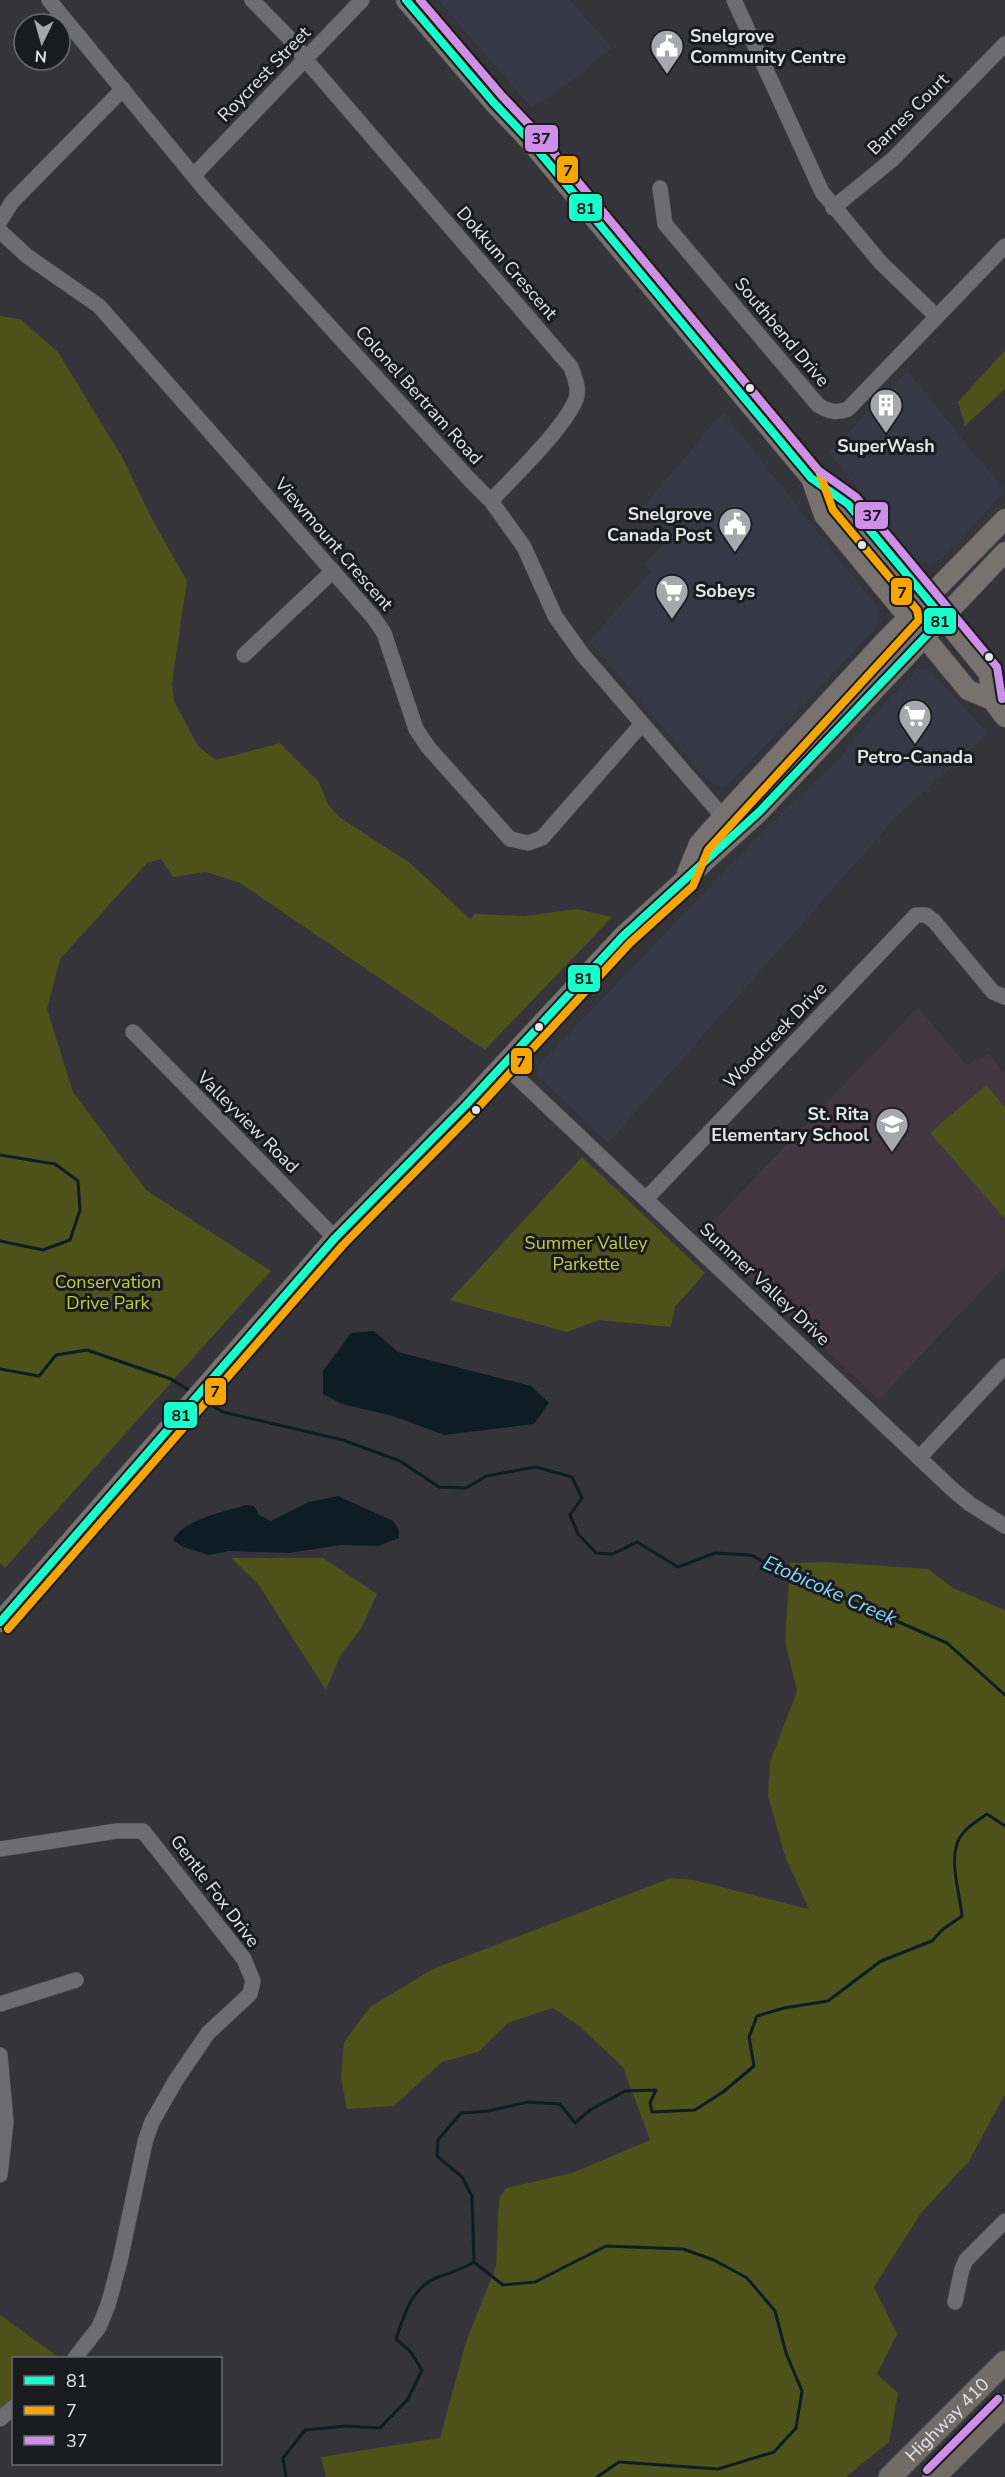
<svg xmlns="http://www.w3.org/2000/svg" width="1005" height="2477" font-family="'Nunito Sans',sans-serif">
<style>
.built{fill:#373846}
.education{fill:#423642}
.green{fill:#4c5219}
.water{fill:#0e1d24}
.lines{fill:none;stroke-linecap:round;stroke-linejoin:round}
.stream{stroke:#0e1d24;stroke-width:3}
.minor-casing{stroke:#515155;stroke-width:16}
.major-casing{stroke:#515155;stroke-width:21}
.highway-casing{stroke:#515155;stroke-width:24}
.minor{stroke:#6d6d71;stroke-width:15}
.major{stroke:#777170;stroke-width:20}
.highway{stroke:#736b68;stroke-width:22}
.bus-1-casing{stroke:#1a1b1f;stroke-width:12}
.bus-2-casing{stroke:#1a1b1f;stroke-width:12}
.bus-3-casing{stroke:#1a1b1f;stroke-width:12}
.bus-1{stroke:#17ffcb;stroke-width:8}
.bus-2{stroke:#f7a600;stroke-width:8}
.bus-3{stroke:#ce8fe9;stroke-width:8}
.bus-dot{fill:#e5e6ec;stroke:#1a1b1f;stroke-width:2}
.labels{text-anchor:middle;stroke-width:6;stroke-linejoin:round;paint-order:stroke}
.poi-label{font-size:18px;font-weight:bold;fill:#e5e6ec;stroke:#1a1b1f;text-anchor:start}
.street-label{font-size:18px;fill:#e5e6ec;stroke:#1a1b1f}
.park-label{font-size:18px;fill:#bfcf45;stroke:#1a1b1f}
.water-label{font-size:20px;font-style:italic;fill:#82d7fa;stroke:#1a1b1f}
.line-badge{stroke:#1a1b1f;stroke-width:2}
.pale-badge-label{font-size:16px;text-anchor:middle;font-weight:bold;fill:#111}
</style>
<rect width="100%" height="100%" fill="#34343a"/>
<g class="built">
<polygon points="438,0 570,0 612,48 571,81 532,108"/>
<polygon points="907,371 1005,491 943,558 930,564 918,562 829,453"/>
<polygon points="723,412 876,605 880,616 875,629 729,784 722,787 708,781 589,641 650,573 644,563 673,535 643,507"/>
<polygon points="922,669 929,669 988,734 900,813 608,1143 539,1077 536,1070 538,1066 764,830 840,758 880,709 916,671"/>
</g>
<polygon class="education" points="918,1007 966,1065 989,1054 1005,1074 1005,1266 879,1400 702,1233"/>
<g class="green">
<polygon points="0,316 20,319 58,352 122,457 152,519 187,581 172,683 174,701 198,746 216,760 280,743 319,782 328,804 339,817 410,863 470,919 475,914 525,916 576,909 612,917 485,1050 240,883 206,872 173,877 161,859 147,863 60,959 47,1009 73,1092 146,1190 271,1271 5,1568 0,1563"/>
<polygon points="1005,350 1005,389 965,426 958,402"/>
<polygon points="986,1085 1005,1107 1005,1219 930,1133"/>
<polygon points="582,1157 705,1273 675,1307 671,1327 599,1320 567,1332 450,1300"/>
<polygon points="231,1558 323,1558 377,1594 361,1629 340,1656 326,1690 258,1584"/>
<polygon points="826,1562 928,1569 953,1588 1005,1610 1005,2094 969,2161 921,2213 874,2287 897,2334 877,2374 898,2393 889,2442 846,2477 326,2477 321,2457 440,2438 466,2342 496,2266 499,2198 506,2188 572,2173 650,2140 623,2067 578,2025 553,2008 508,2023 478,2052 442,2062 394,2106 347,2109 341,2078 344,2042 370,2007 433,1969 671,1878 694,1880 809,1909 786,1859 768,1796 770,1762 797,1691 785,1641 790,1563"/>
<polygon points="0,2315 60,2358 14,2358 13,2399 0,2412"/>
</g>
<g class="water">
<polygon points="374,1331 398,1352 531,1386 549,1403 534,1424 444,1435 393,1416 342,1404 323,1394 323,1371 351,1333"/>
<path d="M338 1496 393 1521 399 1530V1538L378 1546 341 1545 289 1553 229 1551 209 1555 183 1547 173 1540C184 1519 224 1512 246 1505L254 1506 259 1515 271 1521 309 1502Z"/>
</g>
<g class="lines">
<g class="stream">
<polyline points="0,1155 55,1164 78,1181 80,1210 70,1240 43,1250 0,1241"/>
<polyline points="0,1369 39,1376 56,1355 87,1350 171,1379 190,1391"/>
<polyline points="203,1400 223,1412 343,1440 400,1461 439,1487 466,1488 486,1476 536,1467 572,1477 582,1498 570,1515 578,1534 596,1553 613,1554 637,1542 678,1567 715,1553 751,1555 781,1571 947,1643 1005,1695"/>
<polyline points="474,2262 503,2285 535,2282 606,2246 683,2249 714,2260 747,2278 775,2311 786,2353 802,2391 796,2428 774,2452 718,2469 619,2462 597,2477"/>
<path d="M286 2477 283 2458 305 2430 346 2426 380 2428 408 2399 422 2370 410 2351 396 2339C404 2314 412 2287 438 2277 451 2273 462 2269 474 2262L472 2196 462 2177 437 2156 438 2140 461 2113 488 2111 528 2102 560 2104 575 2123 590 2110 625 2091 656 2090 650 2103 652 2112 695 2110 723 2092 754 2066 749 2037 757 2016 784 2008 828 2001 881 1961 932 1941 942 1930 962 1916C960 1892 945 1851 964 1832 970 1825 979 1820 987 1814L1005 1826"/>
</g>
<defs>
<g id="minor">
<polyline points="49,0 206,191 469,479 491,501 524,547 555,616 582,654 730,825"/>
<path d="M252 0 293 42 305 59 571 367C574 376 580 389 576 399 564 429 514 476 491 501"/>
<polyline points="734,0 822,192 880,262 936,316"/>
<polyline points="194,175 362,0"/>
<path d="M660 188 665 224 818 405C828 411 836 414 848 409L1005 246"/>
<polyline points="833,208 893,159 1005,44"/>
<polyline points="0,221 12,202 123,89"/>
<polyline points="0,231 27,256 99,306 373,617 384,633 416,729 428,747 510,839 528,843 542,838 641,725"/>
<polyline points="244,655 333,571"/>
<polyline points="133,1032 335,1238"/>
<polyline points="504,1065 952,1489 970,1504 1005,1526"/>
<polyline points="646,1199 916,915 926,915 934,921 993,992 1005,997"/>
<polyline points="919,1458 1005,1366"/>
<polyline points="0,1849 117,1831 143,1831 244,1959 253,1981 250,1994 208,2033 176,2080 152,2122 145,2142 120,2261 108,2305 99,2327 75,2358"/>
<polyline points="0,2004 76,1980"/>
<polyline points="0,2055 6,2122 0,2175"/>
<polyline points="955,2302 962,2269 966,2260 1005,2221"/>
<polyline points="0,2419 14,2407"/>
</g>
<g id="major">
<polyline points="406,0 494,103 530,141 811,478 848,504 911,578 989,674 992,700"/>
<polyline points="811,478 824,515 968,690 992,700 1005,717"/>
<polyline points="687,873 699,844 738,800 886,640 1005,519"/>
<polyline points="0,1622 335,1238 466,1105 623,936 759,812 1005,552"/>
</g>
<g id="highway">
<path id="s1" d="M890 2477 1005 2362"/>
<polyline points="934,2477 1005,2406"/>
</g>
</defs>
<use href="#minor" class="minor-casing"/>
<use href="#major" class="major-casing"/>
<use href="#highway" class="highway-casing"/>
<use href="#minor" class="minor"/>
<use href="#major" class="major"/>
<use href="#highway" class="highway"/>
<defs>
<polyline id="bus-1" points="0,1622 335,1238 466,1105 623,936 759,812 943,618 848,504 811,478 530,141 494,103 406,0"/>
<polyline id="bus-2" points="8,1629 343,1245 474,1112 630,943 693,886 708,850 919,620 917,610 833,510 819,471 538,134 502,96 420,0"/>
<g id="bus-3">
<polyline points="420,0 502,96 538,134 818,470 856,497 997,667 1002,699"/>
<polyline points="927,2470 998,2399"/>
</g>
</defs>
<use href="#bus-1" class="bus-1-casing"/>
<use href="#bus-2" class="bus-2-casing"/>
<use href="#bus-3" class="bus-3-casing"/>
<use href="#bus-1" class="bus-1"/>
<use href="#bus-2" class="bus-2"/>
<use href="#bus-3" class="bus-3"/>
</g>
<defs>
<symbol id="civic-pin" viewBox="-11 -11 22 30"><path d="M0 17L-7.5 6A9.5 9.5 0 1 1 7.5 6Z" fill="#a7a8ae" stroke="#1a1b1f"/><path d="M-.6-6.5H3V-4.5H.6V-3L4-1V1h2V6H-6V1h2V-1L-.6-3ZM-1.2 2.5V6h2.4V2.5Z" fill="#fff"/></symbol>
<symbol id="building-pin" viewBox="-11 -11 22 30"><path d="M0 17L-7.5 6A9.5 9.5 0 1 1 7.5 6Z" fill="#a7a8ae" stroke="#1a1b1f"/><path d="M-4-6H4V6H1V3H-1V6H-4ZM-2.5-4.3h1.7v1.8h-1.7ZM.8-4.3h1.7v1.8H.8ZM-2.5-1h1.7V.8h-1.7ZM.8-1h1.7V.8H.8Z" fill="#fff"/></symbol>
<symbol id="supermarket-pin" viewBox="-11 -11 22 30"><path d="M0 17L-7.5 6A9.5 9.5 0 1 1 7.5 6Z" fill="#a7a8ae" stroke="#1a1b1f"/><path d="M-6-5.5h2.5l.6 2H6L4.5 2H-2.5L-4.4-4H-6ZM-1.5 3.2a1.3 1.3 0 1 0 .1 0ZM3 3.2a1.3 1.3 0 1 0 .1 0Z" fill="#fff"/></symbol>
<symbol id="school-pin" viewBox="-11 -11 22 30"><path d="M0 17L-7.5 6A9.5 9.5 0 1 1 7.5 6Z" fill="#a7a8ae" stroke="#1a1b1f"/><path d="M0-5L7-2L0 1L-7-2ZM-4 1L0 2.5L4 1V4Q0 6-4 4Z" fill="#fff"/></symbol>
</defs>
<g fill-rule="evenodd">
<use href="#civic-pin" x="648" y="27" width="38" height="52"/>
<use href="#building-pin" x="867" y="386" width="38" height="52"/>
<use href="#civic-pin" x="716" y="505" width="38" height="52"/>
<use href="#supermarket-pin" x="653" y="572" width="38" height="52"/>
<use href="#supermarket-pin" x="896" y="697" width="38" height="52"/>
<use href="#school-pin" x="873" y="1105" width="38" height="52"/>
</g>
<g class="bus-dot">
<circle cx="750" cy="388" r="5"/>
<circle cx="862" cy="545" r="5"/>
<circle cx="989" cy="657" r="5"/>
<circle cx="539" cy="1027" r="5"/>
<circle cx="476" cy="1110" r="5"/>
</g>
<g class="labels">
<g class="poi-label">
<text x="690" y="42">Snelgrove<tspan x="690" dy="21">Community Centre</tspan></text>
<text x="886" y="452" text-anchor="middle">SuperWash</text>
<text x="712" y="520" text-anchor="end">Snelgrove<tspan x="712" dy="21">Canada Post</tspan></text>
<text x="695" y="597">Sobeys</text>
<text x="915" y="763" text-anchor="middle">Petro-Canada</text>
<text x="869" y="1120" text-anchor="end">St. Rita<tspan x="869" dy="21">Elementary School</tspan></text>
</g>
<g class="street-label">
<text transform="translate(264 74) rotate(-46)" y="6">Roycrest Street</text>
<text transform="translate(908 114) rotate(-45)" y="6">Barnes Court</text>
<text transform="translate(507 263) rotate(49)" y="6">Dokkum Crescent</text>
<text transform="translate(782 332) rotate(50)" y="6">Southbend Drive</text>
<text transform="translate(419 395) rotate(48)" y="6">Colonel Bertram Road</text>
<text transform="translate(334 544) rotate(49)" y="6">Viewmount Crescent</text>
<text transform="translate(775 1035) rotate(-46)" y="6">Woodcreek Drive</text>
<text transform="translate(248 1122) rotate(45)" y="6">Valleyview Road</text>
<text transform="translate(765 1284) rotate(43)" y="6">Summer Valley Drive</text>
<text transform="translate(215 1891) rotate(53)" y="6">Gentle Fox Drive</text>
<text dy="6" stroke="none"><textPath href="#s1" startOffset="81">Highway 410</textPath></text>
</g>
<g class="park-label">
<text x="586" y="1249">Summer Valley<tspan x="586" dy="21">Parkette</tspan></text>
<text x="108" y="1288">Conservation<tspan x="108" dy="21">Drive Park</tspan></text>
</g>
<g class="water-label">
<text transform="translate(830 1590) rotate(24)" y="7">Etobicoke Creek</text>
</g>
</g>
<g class="line-badge">
<rect x="524" y="124" width="35" height="29" rx="6" fill="#ce8fe9"/>
<rect x="556" y="155" width="23" height="29" rx="6" fill="#f7a600"/>
<rect x="568" y="193" width="35" height="29" rx="6" fill="#17ffcb"/>
<rect x="854" y="501" width="35" height="29" rx="6" fill="#ce8fe9"/>
<rect x="890" y="577" width="23" height="29" rx="6" fill="#f7a600"/>
<rect x="923" y="607" width="34" height="28" rx="6" fill="#17ffcb"/>
<rect x="567" y="964" width="34" height="29" rx="6" fill="#17ffcb"/>
<rect x="510" y="1047" width="23" height="28" rx="6" fill="#f7a600"/>
<rect x="204" y="1377" width="23" height="29" rx="6" fill="#f7a600"/>
<rect x="163" y="1401" width="35" height="28" rx="6" fill="#17ffcb"/>
</g>
<g class="pale-badge-label">
<text x="541" y="144">37</text>
<text x="568" y="176">7</text>
<text x="586" y="214">81</text>
<text x="872" y="521">37</text>
<text x="902" y="598">7</text>
<text x="940" y="627">81</text>
<text x="584" y="984">81</text>
<text x="521" y="1067">7</text>
<text x="215" y="1397">7</text>
<text x="181" y="1421">81</text>
</g>
<rect x="12" y="2357" width="210" height="108" fill="#1a1b1f" stroke="#6b6c71" stroke-width="1.5"/>
<rect x="24" y="2376" width="30" height="9" fill="#17ffcb" stroke="#6b6c71" stroke-width="1.5"/>
<text x="66" y="2387" font-size="18" fill="#e5e6ec">81</text>
<rect x="24" y="2406" width="30" height="9" fill="#f7a600" stroke="#6b6c71" stroke-width="1.5"/>
<text x="66" y="2417" font-size="18" fill="#e5e6ec">7</text>
<rect x="24" y="2436" width="30" height="9" fill="#ce8fe9" stroke="#6b6c71" stroke-width="1.5"/>
<text x="66" y="2447" font-size="18" fill="#e5e6ec">37</text>
<g transform="translate(42 42) rotate(185)"><circle r="28" fill="#1a1b1f" stroke="#6b6c71" stroke-width="1.5"/>
<path d="M0-4.5L10 22L0 15L-10 22Z" fill="#a7a8ae"/>
<text y="-9" font-size="16" font-weight="bold" text-anchor="middle" fill="#e5e6ec">N</text>
</g>
</svg>
